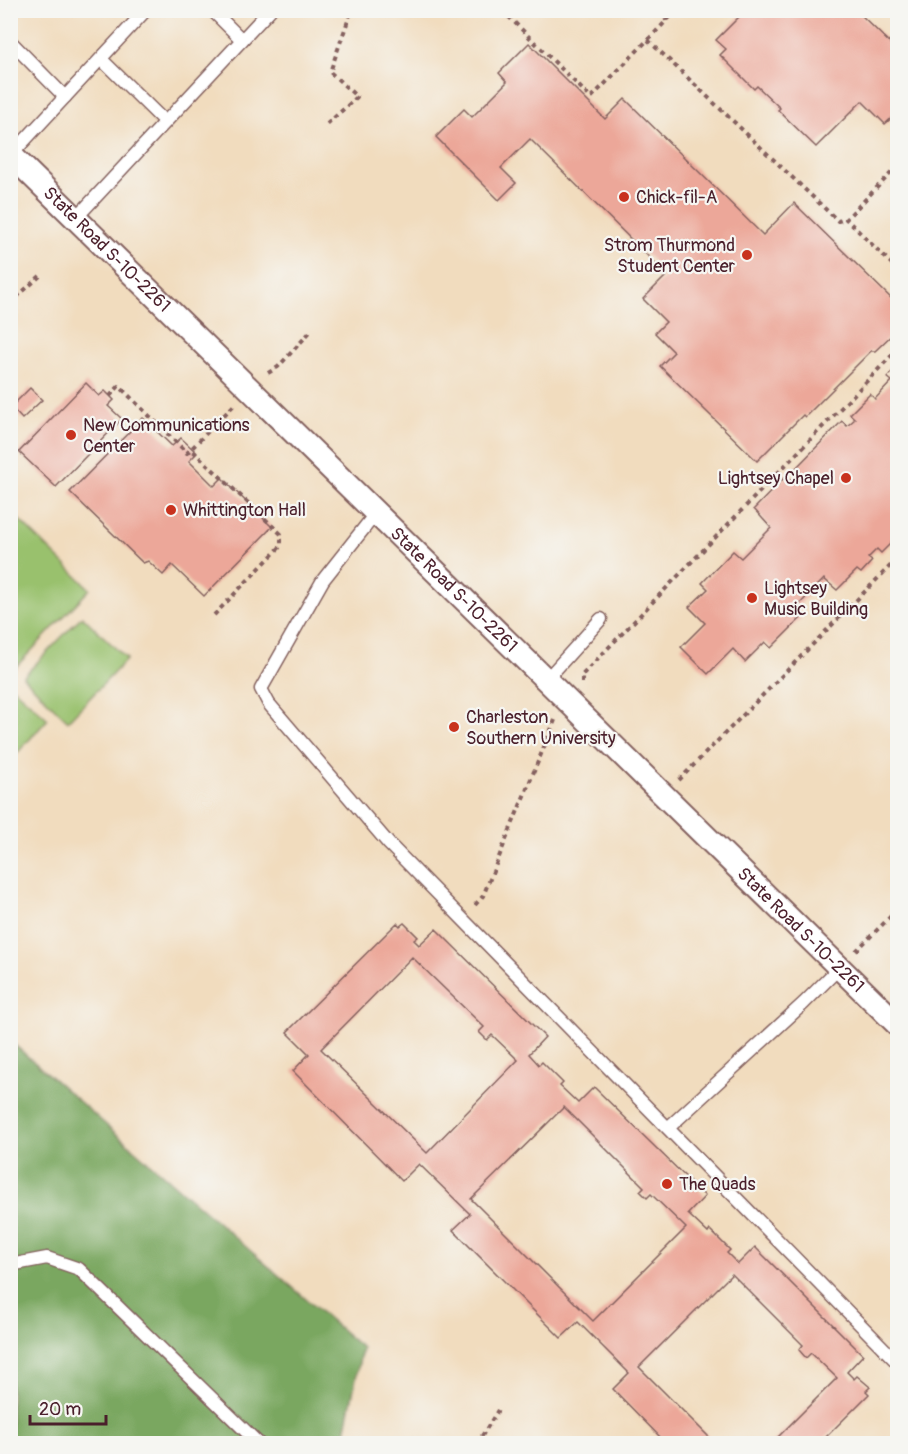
<svg xmlns="http://www.w3.org/2000/svg" width="908" height="1454" font-family="Pangolin,sans-serif">
<style>
.green{fill:#99c16d;stroke:#72704c;stroke-width:1.5}
.forest{fill:#7aa760;stroke:#626346;stroke-width:1.5}
.building{fill:#eca799;fill-rule:evenodd}
.lines{fill:none;stroke-linecap:round;stroke-linejoin:round}
.lane-casing{stroke:#84615e;stroke-width:15}
.street-casing{stroke:#84615e;stroke-width:26}
.path{stroke:#84615e;stroke-width:4;stroke-dasharray:4.5 4.5;stroke-linecap:butt}
.lane{stroke:#fff;stroke-width:12}
.street{stroke:#fff;stroke-width:22}
.poi-dot{fill:#c8321e;stroke:#f6f6f2;stroke-width:2}
.labels{text-anchor:middle;stroke-width:4.5;stroke-linejoin:round;paint-order:stroke}
.poi-label{font-size:18px;fill:#4a1f2b;stroke:#f6f6f2;text-anchor:start}
.street-label{font-size:18px;fill:#4a1f2b;stroke:#f6f6f2}
</style>
<rect width="100%" height="100%" fill="#f6f6f2"/>
<filter id="ink" filterUnits="userSpaceOnUse"><feTurbulence type="fractalNoise" baseFrequency=".0167" numOctaves="2"/><feDisplacementMap in="SourceGraphic" scale="12" xChannelSelector="R" yChannelSelector="G"/><feConvolveMatrix kernelMatrix="1 2 1 2 8 2 1 2 1" color-interpolation-filters="sRGB"/></filter>
<filter id="wash" filterUnits="userSpaceOnUse"><feTurbulence type="fractalNoise" baseFrequency=".008" numOctaves="4" result="noise"/><feDisplacementMap in="SourceGraphic" scale="24" xChannelSelector="R" yChannelSelector="G"/><feGaussianBlur stdDeviation="1.35" result="paint"/><feColorMatrix in="noise" values="0 0 0 0 0 0 0 0 0 0 0 0 0 0 0 0 0 1.4 0 .05"/><feComposite in="paint" operator="in"/></filter>
<g filter="url(#wash)">
<rect width="100%" height="100%" fill="#f1dcbe"/>
<g class="green">
<polygon points="10,511 90,589 11,672 10,672"/>
<polygon points="82,616 127,659 68,721 23,677"/>
<polygon points="10,685 48,719 11,760 10,760"/>
</g>
<polygon class="forest" points="10,1041 362,1348 343,1443 11,1443"/>
<g id="blocks">
<g class="building">
<polygon points="746,10 856,10 898,51 898,112 885,124 862,101 816,147 778,110 780,108 757,86 754,89 720,55 726,49 716,40"/>
<polygon points="529,43 605,119 625,99 763,235 794,203 898,305 898,329 875,351 871,351 805,417 803,415 757,461 660,366 674,352 655,333 666,322 643,299 667,275 530,139 501,168 516,183 499,200 436,137 464,109 472,117 507,82 499,73"/>
<polygon points="898,366 898,536 881,553 877,549 868,558 872,561 861,573 857,570 837,590 824,579 793,611 801,618 771,648 765,642 745,662 733,649 708,674 681,647 705,623 689,607 708,589 702,583 733,551 741,558 771,528 754,509 786,476 792,481 800,472 796,468 842,421 847,426 855,419 850,414 870,394 875,399 892,381 887,377"/>
<polygon points="86,383 99,396 105,391 114,400 108,406 122,419 56,487 19,452"/>
<polygon points="30,388 42,400 22,419 11,407"/>
<polygon points="143,418 172,446 181,438 197,453 189,461 214,486 222,478 272,527 204,596 172,565 163,575 148,561 143,563 70,492"/>
<path d="M397 923 400 926 404 923 418 937 414 940 419 945 436 929 545 1037 529 1054 539 1065 542 1062 563 1083 560 1086 578 1103 594 1087 705 1196 688 1214 708 1233 710 1230 730 1250 727 1253 738 1264 755 1247 863 1355 847 1372 854 1379 857 1376 870 1387 866 1391 869 1394 819 1444H771L837 1378 811 1353 806 1358 799 1350 803 1345 732 1274 639 1367 716 1444H667L613 1389 629 1373 578 1322 561 1338 453 1230 470 1214 419 1164 402 1181 293 1071 309 1054 287 1032ZM412 957 484 1027 479 1032 487 1040 492 1035 518 1060 427 1153 321 1049ZM564 1107 644 1187 640 1191 647 1198 651 1194 686 1228 593 1321 471 1199Z"/>
</g>
</g>
</g>
<g filter="url(#ink)">
<use href="#blocks" fill-opacity="0" stroke="#84615e" stroke-width="1.5"/>
<g class="lines">
<defs>
<g id="lane">
<polyline points="212,10 242,40"/>
<polyline points="10,41 65,97"/>
<polyline points="101,59 165,122"/>
<polyline points="11,155 146,10"/>
<polyline points="76,218 270,10"/>
<polyline points="376,513 323,580 261,689 269,704 389,844 898,1363"/>
<polyline points="546,680 601,619"/>
<polyline points="668,1128 804,1003 839,968"/>
<polyline points="10,1265 47,1258 79,1269 259,1444"/>
</g>
<g id="street">
<path id="s1" d="M10 154 898 1025"/>
</g>
</defs>
<use href="#lane" class="lane-casing"/>
<use href="#street" class="street-casing"/>
<g class="path">
<polyline points="502,10 591,98 677,10"/>
<polyline points="664,10 666,21"/>
<polyline points="648,40 838,221 846,219"/>
<polyline points="327,124 357,97 330,72 351,12 349,10"/>
<polyline points="898,166 846,219 898,270"/>
<polyline points="10,303 40,276"/>
<polyline points="268,373 278,367 310,332"/>
<polyline points="110,396 119,386 187,453 191,449"/>
<polyline points="214,615 281,546 281,534 191,449 234,405"/>
<polyline points="582,683 582,675 898,349"/>
<polyline points="679,780 898,558"/>
<polyline points="475,905 483,896 555,720"/>
<polyline points="856,951 898,909"/>
<polyline points="477,1444 498,1410"/>
</g>
<use href="#lane" class="lane"/>
<use href="#street" class="street"/>
</g>
</g>
<g class="poi-dot">
<circle cx="624" cy="197" r="6"/>
<circle cx="747" cy="255" r="6"/>
<circle cx="71" cy="435" r="6"/>
<circle cx="846" cy="478" r="6"/>
<circle cx="171" cy="510" r="6"/>
<circle cx="752" cy="598" r="6"/>
<circle cx="454" cy="727" r="6"/>
<circle cx="667" cy="1184" r="6"/>
</g>
<g class="labels">
<g class="poi-label">
<text x="636" y="203">Chick-fil-A</text>
<text x="735" y="251" text-anchor="end">Strom Thurmond<tspan x="735" dy="21">Student Center</tspan></text>
<text x="83" y="431">New Communications<tspan x="83" dy="21">Center</tspan></text>
<text x="834" y="484" text-anchor="end">Lightsey Chapel</text>
<text x="183" y="516">Whittington Hall</text>
<text x="764" y="594">Lightsey<tspan x="764" dy="21">Music Building</tspan></text>
<text x="466" y="723">Charleston<tspan x="466" dy="21">Southern University</tspan></text>
<text x="679" y="1190">The Quads</text>
</g>
<g class="street-label">
<text dy="6" stroke="none"><textPath href="#s1" startOffset="136">State Road S-10-2261</textPath></text>
<text dy="6" stroke="none"><textPath href="#s1" startOffset="622">State Road S-10-2261</textPath></text>
<text dy="6" stroke="none"><textPath href="#s1" startOffset="1108">State Road S-10-2261</textPath></text>
</g>
</g>
<rect width="908" height="1454" fill="none" stroke="#f6f6f2" stroke-width="36"/>
<path d="M30 1415v9h76v-9" fill="none" stroke="#4a1f2b" stroke-width="3"/>
<text x="39" y="1415" font-size="18" fill="#4a1f2b" stroke="#f6f6f2" stroke-width="4.5" paint-order="stroke">20 m</text>
</svg>
